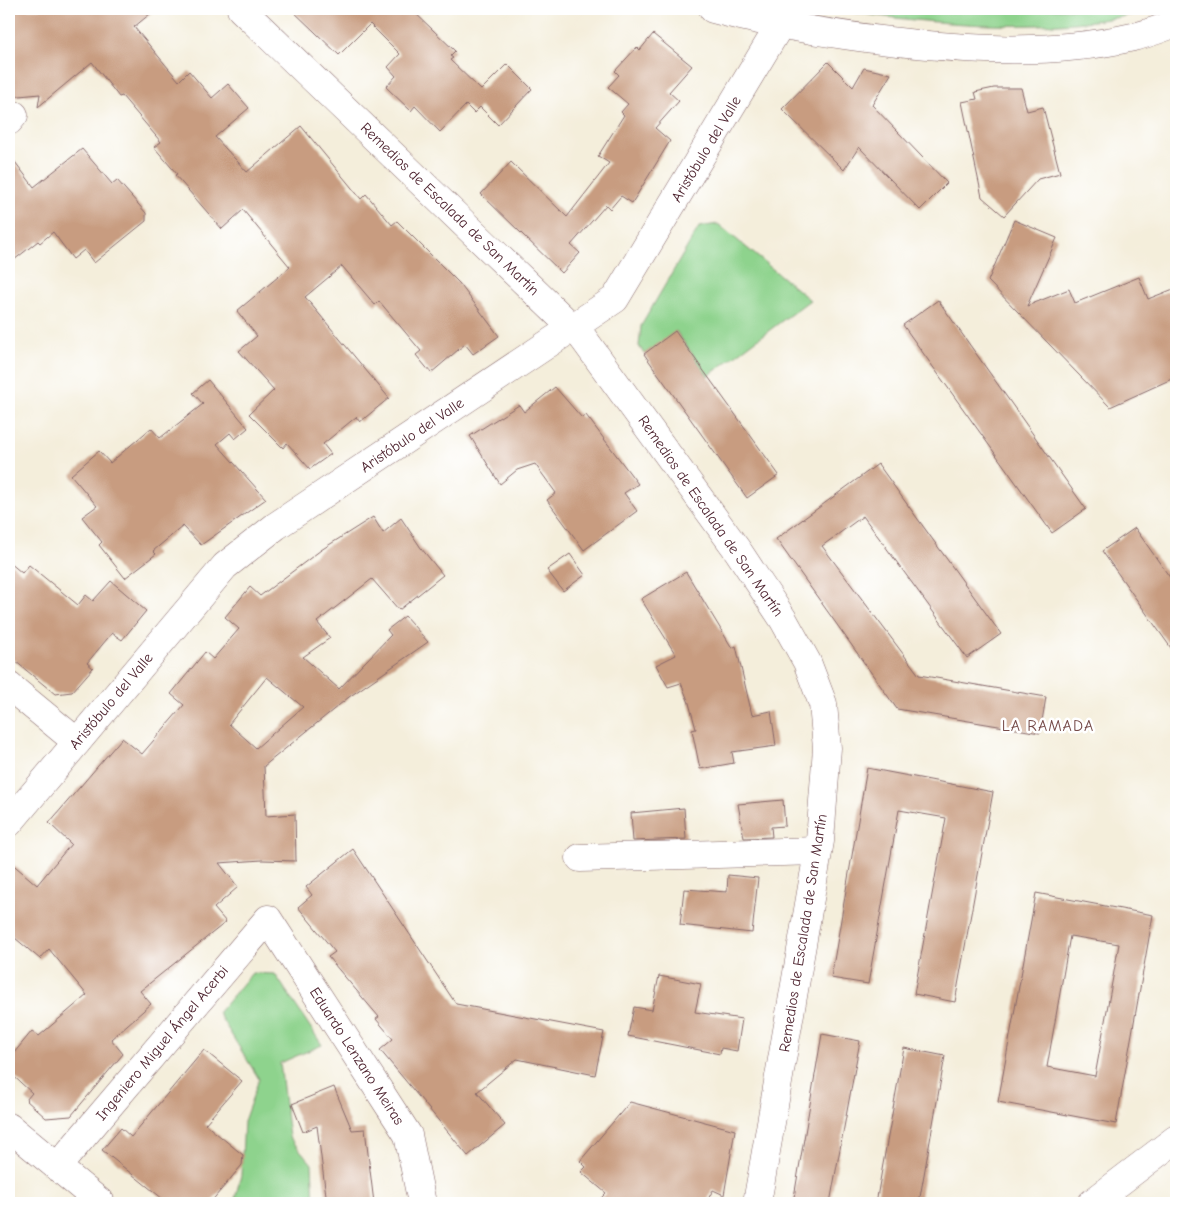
<svg xmlns="http://www.w3.org/2000/svg" width="1185" height="1212" font-family="'Comic Neue',sans-serif">
<style>
.green{fill:#8ed38d;stroke:#6c795c}
.building{fill:#c89c80;fill-rule:evenodd}
.lines{fill:none;stroke-linecap:round;stroke-linejoin:round}
.minor-casing{stroke:#866769;stroke-width:29}
.minor{stroke:#fff;stroke-width:28}
.labels{text-anchor:middle;stroke-width:5;stroke-linejoin:round;paint-order:stroke}
.street-label{font-size:15px;fill:#4a1f2b;stroke:#fff}
.neighbourhood-label{font-size:16px;letter-spacing:1px;fill:#764b49;stroke:#fff}
</style>
<rect width="100%" height="100%" fill="#fff"/>
<filter id="ink" filterUnits="userSpaceOnUse"><feTurbulence type="fractalNoise" baseFrequency=".02" numOctaves="2"/><feDisplacementMap in="SourceGraphic" scale="10" xChannelSelector="R" yChannelSelector="G"/><feConvolveMatrix kernelMatrix="1 2 1 2 8 2 1 2 1" color-interpolation-filters="sRGB"/></filter>
<filter id="wash" filterUnits="userSpaceOnUse"><feTurbulence type="fractalNoise" baseFrequency=".0096" numOctaves="4" result="noise"/><feDisplacementMap in="SourceGraphic" scale="20" xChannelSelector="R" yChannelSelector="G"/><feGaussianBlur stdDeviation="1.12" result="paint"/><feColorMatrix in="noise" values="0 0 0 0 0 0 0 0 0 0 0 0 0 0 0 0 0 1.4 0 .05"/><feComposite in="paint" operator="in"/></filter>
<g filter="url(#wash)">
<rect width="100%" height="100%" fill="#f4eedb"/>
<g class="green">
<path d="M829 9H1157C1056 36 932 25 829 9Z"/>
<polygon points="718,224 810,300 708,376 676,331 644,354 639,346 641,326 699,227"/>
<polygon points="252,973 275,974 322,1045 280,1063 289,1137 312,1164 314,1203 234,1203 241,1175 244,1121 259,1079 218,1013"/>
</g>
<g id="blocks">
<g class="building">
<polygon points="9,9 156,9 134,27 179,81 189,71 212,98 228,84 249,108 215,137 247,172 301,126 361,199 366,194 392,225 397,221 459,283 499,336 473,354 465,344 431,373 416,355 421,351 379,301 375,305 342,266 305,297 389,398 360,422 356,417 323,444 331,454 310,469 287,443 283,448 249,414 274,390 239,351 257,336 237,311 290,267 243,210 222,229 175,175 177,174 154,147 161,142 122,96 119,97 92,62 38,107 40,94 9,97"/>
<polygon points="291,9 411,9 455,51 450,56 453,58 450,60 481,90 507,64 532,89 498,125 480,107 474,113 466,105 440,132 415,106 411,111 386,87 396,76 388,67 400,54 370,24 339,55"/>
<polygon points="653,34 692,66 669,92 679,101 655,128 670,141 632,203 621,196 610,209 606,205 571,245 580,253 562,273 481,194 511,162 567,217 609,163 598,156 624,115 621,112 628,104 608,87 619,75 615,71 637,47 640,50"/>
<polygon points="828,62 853,87 864,68 891,74 872,105 947,183 920,210 859,147 844,170 782,109"/>
<polygon points="994,88 1021,88 1027,111 1043,107 1060,173 1038,179 1004,216 982,197 962,102 977,99 975,92"/>
<polygon points="82,149 112,184 117,180 146,213 146,221 94,263 84,250 73,259 53,232 40,243 38,241 9,264 9,154 34,187"/>
<polygon points="1014,220 1057,238 1027,306 1069,289 1075,303 1139,277 1148,299 1176,288 1176,377 1110,407 988,281"/>
<polygon points="938,300 1086,509 1052,533 903,325"/>
<polygon points="675,331 779,475 747,498 644,354"/>
<polygon points="208,380 248,428 235,439 230,433 217,444 266,499 201,545 183,526 153,551 156,554 125,578 99,545 102,542 82,517 97,506 71,475 99,451 110,463 151,428 160,438 203,404 193,393"/>
<polygon points="555,387 582,418 586,415 638,484 624,493 637,511 584,550 547,500 556,493 535,464 517,470 500,484 470,436 519,405 524,412"/>
<polygon points="878,464 1001,634 967,658 863,516 822,546 919,675 1046,697 1040,733 897,709 776,539"/>
<path d="M373 517 383 533 401 518 421 548 443 575 399 610 372 579 317 622 330 638 303 657 339 689 391 635 387 630 405 616 428 642 349 697 264 766 266 816 295 814 296 861 262 860 219 863 238 887 214 908 226 922 140 991 151 1004 111 1039 123 1054 71 1116 46 1118 26 1100 32 1093 9 1072V1059L32 1031 39 1036 87 995 49 949 40 959 9 933V861L37 885 71 844 49 823 122 738 142 754 184 705 171 694 205 652 213 659 239 629 225 617 250 587 260 596 321 550ZM267 677 303 707 256 748 229 724Z"/>
<polygon points="1135,528 1176,586 1176,655 1102,551"/>
<polygon points="570,554 585,575 563,591 547,570"/>
<polygon points="9,562 22,573 29,565 78,605 86,595 93,601 111,581 146,611 122,640 112,633 87,663 93,668 72,692 55,694 9,656"/>
<polygon points="686,572 732,648 736,646 752,715 771,711 776,746 732,752 734,763 700,769 692,730 696,729 689,703 681,683 668,687 656,665 676,655 641,599"/>
<polygon points="867,768 993,792 955,1002 914,994 946,818 899,810 868,984 831,978"/>
<polygon points="783,800 785,826 771,827 772,837 744,838 738,804"/>
<polygon points="684,808 686,839 633,841 631,813"/>
<polygon points="353,849 456,1004 604,1032 595,1075 517,1059 477,1092 505,1125 468,1156 380,1050 393,1039 376,1019 379,1017 328,957 335,952 298,907 312,895 306,887"/>
<polygon points="728,875 758,878 752,933 680,925 684,889 727,892"/>
<path d="M1036 893 1153 915 1116 1124 998 1102ZM1070 936 1119 944 1095 1076 1047 1067Z"/>
<polygon points="659,976 701,984 695,1012 742,1019 737,1051 721,1048 720,1054 628,1036 634,1007 652,1010"/>
<polygon points="822,1034 860,1041 830,1203 793,1203"/>
<polygon points="904,1048 945,1056 919,1203 876,1203"/>
<polygon points="204,1050 242,1081 205,1124 243,1155 242,1165 210,1203 168,1203 102,1150 121,1128 131,1137"/>
<polygon points="334,1087 352,1130 365,1129 374,1203 327,1203 317,1126 303,1132 292,1104"/>
<polygon points="630,1102 735,1130 724,1195 713,1190 706,1203 596,1203 606,1193 581,1172 586,1167 580,1161"/>
</g>
</g>
</g>
<g filter="url(#ink)">
<use href="#blocks" fill-opacity="0" stroke="#866769" stroke-width="1"/>
<g class="lines">
<defs>
<g id="minor">
<polyline points="241,9 583,338 738,551 783,619 807,662 823,704 827,748 820,841 757,1203"/>
<path d="M713 9C768 24 824 33 881 40 964 50 1050 56 1133 37 1148 34 1162 28 1176 23"/>
<polyline points="9,121 14,115"/>
<polyline points="9,686 77,742"/>
<polyline points="9,823 225,566 276,526 615,299 780,25"/>
<polyline points="580,858 818,851"/>
<polyline points="9,1127 101,1203"/>
<polyline points="57,1167 268,919 408,1135 422,1203"/>
<polyline points="1092,1203 1176,1139"/>
</g>
</defs>
<use href="#minor" class="minor-casing"/>
<use href="#minor" class="minor"/>
</g>
</g>
<g class="labels">
<g class="street-label">
<text transform="translate(706 149) rotate(-59)" y="5">Aristóbulo del Valle</text>
<text transform="translate(450 209) rotate(44)" y="5">Remedios de Escalada de San Martín</text>
<text transform="translate(412 435) rotate(-34)" y="5">Aristóbulo del Valle</text>
<text transform="translate(711 516) rotate(55)" y="5">Remedios de Escalada de San Martín</text>
<text transform="translate(111 701) rotate(-50)" y="5">Aristóbulo del Valle</text>
<text transform="translate(803 933) rotate(-81)" y="5">Remedios de Escalada de San Martín</text>
<text transform="translate(162 1043) rotate(-50)" y="5">Ingeniero Miguel Ángel Acerbi</text>
<text transform="translate(357 1056) rotate(57)" y="5">Eduardo Lenzano Meiras</text>
</g>
<g class="neighbourhood-label">
<text x="1048" y="731">LA RAMADA</text>
</g>
</g>
<rect width="1185" height="1212" fill="none" stroke="#fff" stroke-width="30"/>
</svg>
